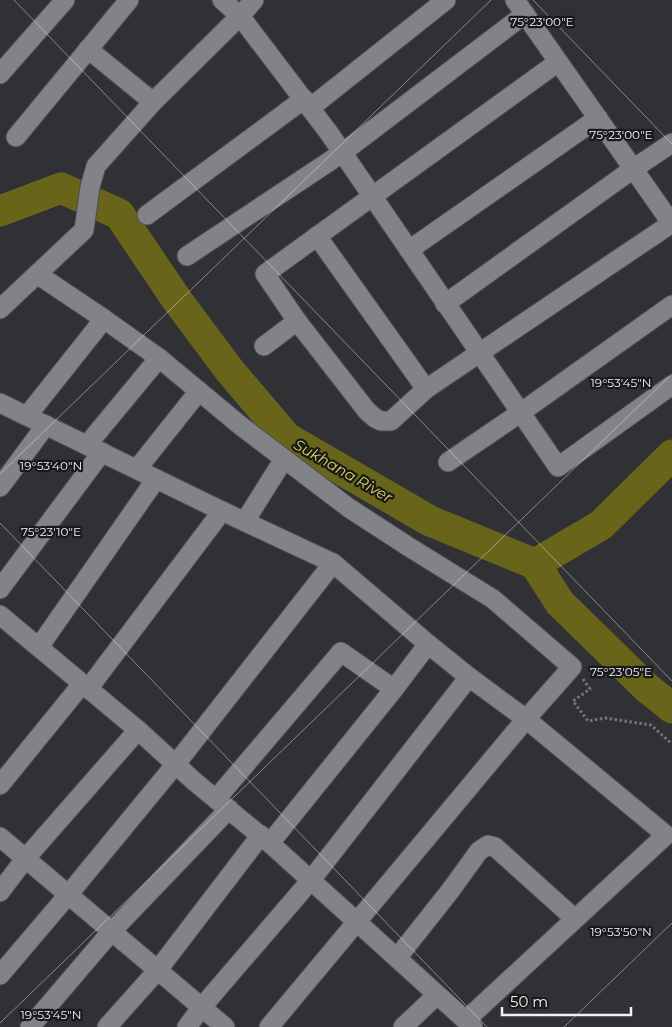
<svg xmlns="http://www.w3.org/2000/svg" width="672" height="1027" font-family="Montserrat,sans-serif">
<style>
.lines{fill:none;stroke-linecap:round;stroke-linejoin:round}
.river{stroke:#68651a;stroke-width:31}
.minor-casing{stroke:#4c4d50;stroke-width:21}
.path{stroke:#747578;stroke-width:3;stroke-dasharray:2.5 2.5;stroke-linecap:butt}
.minor{stroke:#828387;stroke-width:19}
.ticks{fill:none;stroke:#f1f2f4;stroke-width:1;stroke-opacity:0.45}
.labels{text-anchor:middle;stroke-width:4.5;stroke-linejoin:round;paint-order:stroke}
.water-label{font-size:15px;font-style:italic;fill:#dbd657;stroke:#18191b}
.ticks-label{font-size:12px;text-anchor:middle;fill:#f1f2f4;stroke:#18191b;stroke-width:4.5;stroke-linejoin:round;paint-order:stroke}
</style>
<rect width="100%" height="100%" fill="#303135"/>
<g class="lines">
<g class="river">
<polyline points="0,211 61,188 119,214 177,300 230,371 287,438 430,521 535,564 560,603 647,688 672,708"/>
<polyline points="535,564 601,525 672,455"/>
</g>
<defs>
<g id="minor">
<polyline points="222,0 240,16 329,133 558,467 672,385"/>
<polyline points="515,0 672,224"/>
<polyline points="88,49 153,102"/>
<polyline points="0,74 65,0"/>
<polyline points="310,108 446,0"/>
<polyline points="16,137 129,0"/>
<polyline points="147,215 304,99"/>
<polyline points="317,236 426,389"/>
<polyline points="409,250 598,118"/>
<polyline points="187,256 342,153 525,14"/>
<polyline points="37,274 104,319"/>
<polyline points="445,304 633,169 672,143"/>
<polyline points="0,309 84,230 90,187 96,166 153,102 240,16 254,0"/>
<polyline points="297,321 367,411 375,418 381,421 391,421 426,389 672,223"/>
<polyline points="264,346 297,321 265,274 558,62"/>
<polyline points="0,403 222,511 333,563 175,765 68,895 0,975"/>
<polyline points="27,416 104,319 159,358 241,426 349,508 409,547 493,599 572,667 526,719 269,1027"/>
<polyline points="87,445 159,358"/>
<polyline points="448,462 520,413 672,305"/>
<polyline points="137,469 199,391"/>
<polyline points="0,487 46,425"/>
<polyline points="245,521 284,459"/>
<polyline points="333,563 428,644"/>
<polyline points="0,589 102,452"/>
<polyline points="0,615 138,730 195,782 273,846 473,1027"/>
<polyline points="39,647 156,479"/>
<polyline points="88,689 222,511"/>
<polyline points="0,785 82,684"/>
<polyline points="216,799 341,652 394,689 428,644 469,677 526,719 666,835 466,1020"/>
<polyline points="0,837 225,1027"/>
<polyline points="270,843 394,689"/>
<polyline points="0,892 25,859 138,730"/>
<polyline points="397,958 450,891 479,851 488,845 495,847 575,919"/>
<polyline points="30,1027 111,932 229,809"/>
<polyline points="107,1027 157,971 261,835"/>
<polyline points="187,1027 201,1008 311,880 469,677"/>
<polyline points="403,1027 437,995"/>
</g>
</defs>
<use href="#minor" class="minor-casing"/>
<polyline class="path" points="583,679 590,689 573,701 588,721 605,718 651,725 672,744"/>
<use href="#minor" class="minor"/>
</g>
<path class="ticks" d="M14 0 672 681M533 0 672 144M0 474 491 0M0 523 487 1027M0 1023 672 374M564 1027 672 923"/>
<g class="labels">
<g class="water-label">
<text transform="translate(343 471) rotate(30)" y="5">Sukhana River</text>
</g>
</g>
<g class="ticks-label">
<text x="542" y="26">75°23'00"E</text>
<text x="621" y="139">75°23'00"E</text>
<text x="621" y="387">19°53'45"N</text>
<text x="51" y="470">19°53'40"N</text>
<text x="51" y="536">75°23'10"E</text>
<text x="621" y="676">75°23'05"E</text>
<text x="621" y="936">19°53'50"N</text>
<text x="51" y="1019">19°53'45"N</text>
</g>
<path d="M502 1007v8h129v-8" fill="none" stroke="#f1f2f4" stroke-width="2.5"/>
<text x="510" y="1007" font-size="15" fill="#f1f2f4" stroke="#18191b" stroke-width="4" paint-order="stroke">50 m</text>
</svg>
